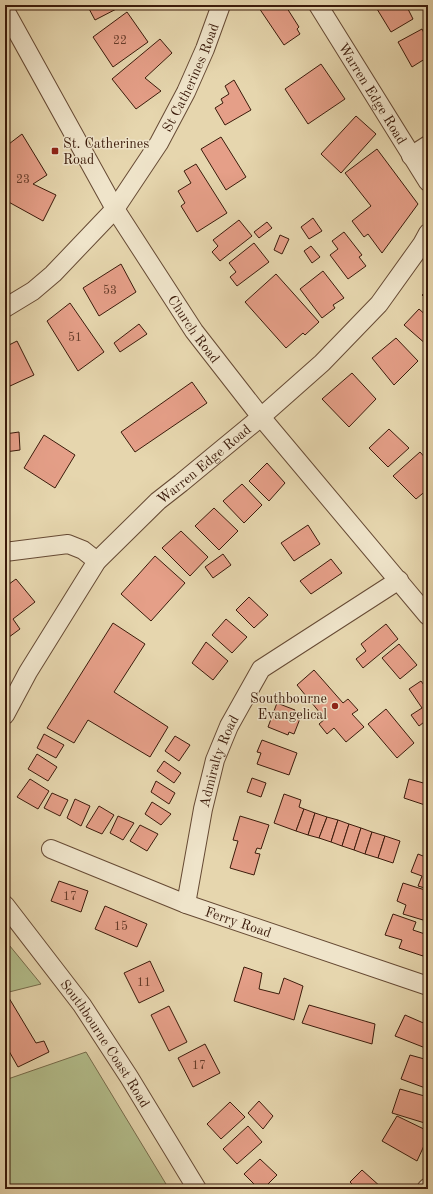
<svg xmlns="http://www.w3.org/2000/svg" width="433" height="1194" font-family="'Old Standard TT',serif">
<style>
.green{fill:#b3be8c;stroke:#776c4c}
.building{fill:#e59f88;stroke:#3b1b0b}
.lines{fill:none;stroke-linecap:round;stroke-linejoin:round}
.minor-casing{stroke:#664a34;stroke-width:20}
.minor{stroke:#efe4ca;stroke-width:18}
.poi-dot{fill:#8f2418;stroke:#efe4ca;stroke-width:1.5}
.labels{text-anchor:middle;stroke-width:3;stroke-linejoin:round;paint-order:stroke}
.number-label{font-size:12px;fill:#663c2a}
.street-label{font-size:14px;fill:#3b1b0b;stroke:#efe4ca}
.poi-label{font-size:14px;fill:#3b1b0b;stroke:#efe4ca;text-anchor:start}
</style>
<rect width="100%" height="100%" fill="#e6d6ae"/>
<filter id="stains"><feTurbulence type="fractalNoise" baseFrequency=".005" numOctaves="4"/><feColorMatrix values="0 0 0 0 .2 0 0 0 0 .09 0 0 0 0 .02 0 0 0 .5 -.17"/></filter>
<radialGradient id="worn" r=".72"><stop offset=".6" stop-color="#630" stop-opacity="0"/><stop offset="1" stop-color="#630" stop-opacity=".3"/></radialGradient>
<g class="green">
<polygon points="5,940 41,984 5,993"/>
<polygon points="86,1052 169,1189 5,1189 5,1080"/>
</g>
<g class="building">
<polygon points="87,5 124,5 95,20"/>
<polygon points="257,5 285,5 299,27 297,29 300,34 284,45"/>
<polygon points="386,5 406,5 413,19 391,32 377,9"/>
<polygon points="127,12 148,42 113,67 93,37"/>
<polygon points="422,29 428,41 428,57 412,67 398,42"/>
<polygon points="160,39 172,53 145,78 161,91 136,109 112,79"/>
<polygon points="321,64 345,99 308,124 285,89"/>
<polygon points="234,80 251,110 225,125 215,108 223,103 221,99 229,94 225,86"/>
<polygon points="356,116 376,134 341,173 321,154"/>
<polygon points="22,134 47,175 33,184 56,195 43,221 5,200 5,147"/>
<polygon points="221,137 246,177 226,190 201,149"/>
<polygon points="377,149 418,204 382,253 368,234 364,237 352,221 371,206 345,173"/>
<polygon points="196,164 227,213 197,232 181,206 185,203 178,191 191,183 184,171"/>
<polygon points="313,218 322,231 309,239 301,227"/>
<polygon points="239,220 252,236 220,261 212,252 218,246 213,240"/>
<polygon points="267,222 272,228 259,238 254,232"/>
<polygon points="344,232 362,255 359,257 366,266 348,279 330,255 338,249 332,241"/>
<polygon points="280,235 289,239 282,254 274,250"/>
<polygon points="254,243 269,262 237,286 230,277 236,272 229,263"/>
<polygon points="311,246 320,257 312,263 304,251"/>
<polygon points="121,264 136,292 99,316 83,288"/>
<polygon points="323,271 344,298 333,305 335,308 322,318 300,289"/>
<polygon points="276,274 319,322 305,335 303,333 286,348 245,302"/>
<polygon points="428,290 428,301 422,295"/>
<polygon points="70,303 104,352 78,371 47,321"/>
<polygon points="419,309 428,317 428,344 427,345 404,325"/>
<polygon points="139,324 147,334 120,352 114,343"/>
<polygon points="396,338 418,361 394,385 372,358"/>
<polygon points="17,341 34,375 10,386 5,376 5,347"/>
<polygon points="352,373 376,399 349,427 322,399"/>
<polygon points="192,382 207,403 135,452 121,432"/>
<polygon points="389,429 409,448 388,467 369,448"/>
<polygon points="19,432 20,450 5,452 5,434"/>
<polygon points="44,435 75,455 55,488 24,468"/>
<polygon points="420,452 428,461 428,489 416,499 393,476"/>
<polygon points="267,463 285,483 269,501 249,481"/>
<polygon points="5,480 8,498 5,498"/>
<polygon points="242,484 262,505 244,523 223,501"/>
<polygon points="214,508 238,531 219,550 195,526"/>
<polygon points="428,509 428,519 423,514"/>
<polygon points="308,525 320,544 294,561 281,543"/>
<polygon points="181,531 208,557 190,576 162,548"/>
<polygon points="223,554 231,565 213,578 205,567"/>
<polygon points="155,556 185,583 151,621 121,594"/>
<polygon points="331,559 342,573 311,594 300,581"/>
<polygon points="16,579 35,602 13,619 20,629 5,640 5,587"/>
<polygon points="249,597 268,615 254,628 236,610"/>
<polygon points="226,619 247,637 232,653 212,635"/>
<polygon points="113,623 145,644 114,692 168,727 150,757 88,720 74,743 47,728"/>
<polygon points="386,624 398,639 363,668 356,659 366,651 361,644"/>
<polygon points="206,642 228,661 213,680 192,663"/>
<polygon points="399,644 417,665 400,679 382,658"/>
<polygon points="314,670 343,703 348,699 358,710 352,714 364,727 346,742 334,728 327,734 319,724 325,719 297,685"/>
<polygon points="421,681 426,688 428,687 428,719 419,726 411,715 422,708 409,689"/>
<polygon points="277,703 295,710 294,713 301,716 294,734 289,732 288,735 268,727"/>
<polygon points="386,709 414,743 397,758 368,724"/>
<polygon points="44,734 64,745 56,758 37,748"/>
<polygon points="175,736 190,745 179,761 165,751"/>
<polygon points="262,740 297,753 289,775 257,764 261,753 257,752"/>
<polygon points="37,754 57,767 48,781 28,769"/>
<polygon points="164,761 181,773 174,783 157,771"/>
<polygon points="252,778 266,783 261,797 247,792"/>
<polygon points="30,779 49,791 38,809 17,797"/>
<polygon points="409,779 427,784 428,781 428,806 404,798"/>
<polygon points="156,781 175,793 169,804 151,792"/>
<polygon points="52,793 68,800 60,816 44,808"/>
<polygon points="284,794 301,800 299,807 304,809 296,831 274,823"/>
<polygon points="75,799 90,806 81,826 67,818"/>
<polygon points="152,802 171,814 161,825 145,814"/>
<polygon points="99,806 114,815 102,834 86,827"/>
<polygon points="304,809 315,813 308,835 296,831"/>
<polygon points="315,813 327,817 319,838 308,835"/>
<polygon points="118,816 134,823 123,840 110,833"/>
<polygon points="240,816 269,825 261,849 257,848 255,853 260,854 254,875 230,868 238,841 233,840"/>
<polygon points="327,817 338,820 331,842 319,838"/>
<polygon points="338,820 349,824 342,846 331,842"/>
<polygon points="349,824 361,828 354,850 342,846"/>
<polygon points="140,825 158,834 147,851 130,841"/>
<polygon points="361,828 372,832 365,854 354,850"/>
<polygon points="372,832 385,836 378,858 365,854"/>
<polygon points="385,836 400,841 393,863 378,858"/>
<polygon points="418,854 428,858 428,889 418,886 422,876 411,872"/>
<polygon points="59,881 88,891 81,912 51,901"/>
<polygon points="403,883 428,891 428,912 426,911 423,920 403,914 406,905 397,901"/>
<polygon points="105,906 147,924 137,947 95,929"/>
<polygon points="393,914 416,922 413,930 428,935 428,940 423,956 399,948 402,940 385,935"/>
<polygon points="150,961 164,991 139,1003 124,973"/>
<polygon points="244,967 262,973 259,989 279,994 284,978 303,986 294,1020 234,1001"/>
<polygon points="9,998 36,1043 44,1041 49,1052 18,1067 5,1044 5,1000"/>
<polygon points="309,1005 375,1024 372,1044 302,1023"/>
<polygon points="169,1006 187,1042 169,1051 151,1015"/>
<polygon points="405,1015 428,1025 428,1049 395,1036"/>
<polygon points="205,1044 220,1073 193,1087 178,1058"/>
<polygon points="410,1055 428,1060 428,1089 401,1079"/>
<polygon points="400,1089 428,1097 428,1124 392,1113"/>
<polygon points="259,1101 273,1116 263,1129 248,1113"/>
<polygon points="230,1102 245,1117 221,1139 207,1124"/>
<polygon points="397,1116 428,1131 428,1137 417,1161 382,1141"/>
<polygon points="248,1126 262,1142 237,1164 223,1149"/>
<polygon points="260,1159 277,1175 263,1189 259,1189 244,1174"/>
<polygon points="362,1170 382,1188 380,1189 357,1189 350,1182"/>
</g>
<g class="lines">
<defs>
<g id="minor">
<path id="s1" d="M318 5 428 182"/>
<path id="s2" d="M5 10 115 209 194 331 261 417 428 616"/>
<polyline points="411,156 428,145"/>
<path id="s3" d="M5 308 33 291 53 274 115 209 159 143 186 92 205 49 221 5"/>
<polyline points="5,552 68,544 83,550 97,561"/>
<path id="s4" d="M5 715 28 672 97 561 158 501 181 483 261 417 322 363 379 304 422 244 428 233"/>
<path id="s5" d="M51 849 186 904 428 986"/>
<path id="s6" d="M186 904 203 809 215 760 229 726 261 669 399 580"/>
<path id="s7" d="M5 905 82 1005 129 1077 197 1189"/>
<polyline points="426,1189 428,1187"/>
</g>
</defs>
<use href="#minor" class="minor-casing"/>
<use href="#minor" class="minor"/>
</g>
<g class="poi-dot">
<rect x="51" y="147" width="8" height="8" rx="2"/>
<circle cx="335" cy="706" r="4"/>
</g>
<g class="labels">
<g class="number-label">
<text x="120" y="44">22</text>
<text x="23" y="183">23</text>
<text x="110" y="294">53</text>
<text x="75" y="341">51</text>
<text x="70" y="900">17</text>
<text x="121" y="930">15</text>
<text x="144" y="986">11</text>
<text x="199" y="1069">17</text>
</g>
<g class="street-label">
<text dy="5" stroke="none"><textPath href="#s3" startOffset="301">St Catherines Road</textPath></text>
<text dy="5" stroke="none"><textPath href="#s1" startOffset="104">Warren Edge Road</textPath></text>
<text dy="5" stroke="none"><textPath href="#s2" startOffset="371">Church Road</textPath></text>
<text dy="5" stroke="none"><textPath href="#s4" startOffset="324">Warren Edge Road</textPath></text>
<text dy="5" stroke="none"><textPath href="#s6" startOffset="147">Admiralty Road</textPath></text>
<text dy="5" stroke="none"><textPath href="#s5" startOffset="201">Ferry Road</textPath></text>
<text dy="5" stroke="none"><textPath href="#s7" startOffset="171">Southbourne Coast Road</textPath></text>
</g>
<g class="poi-label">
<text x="63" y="148">St. Catherines<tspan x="63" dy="16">Road</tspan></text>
<text x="327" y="703" text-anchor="end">Southbourne<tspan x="327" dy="16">Evangelical</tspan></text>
</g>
</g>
<rect width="433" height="1194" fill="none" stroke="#e6d6ae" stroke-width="20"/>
<rect x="6" y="6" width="421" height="1182" fill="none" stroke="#3b1b0b" stroke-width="2"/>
<rect x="10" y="10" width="413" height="1174" fill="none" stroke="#3b1b0b"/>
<rect width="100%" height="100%" filter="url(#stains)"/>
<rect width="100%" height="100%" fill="url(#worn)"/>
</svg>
